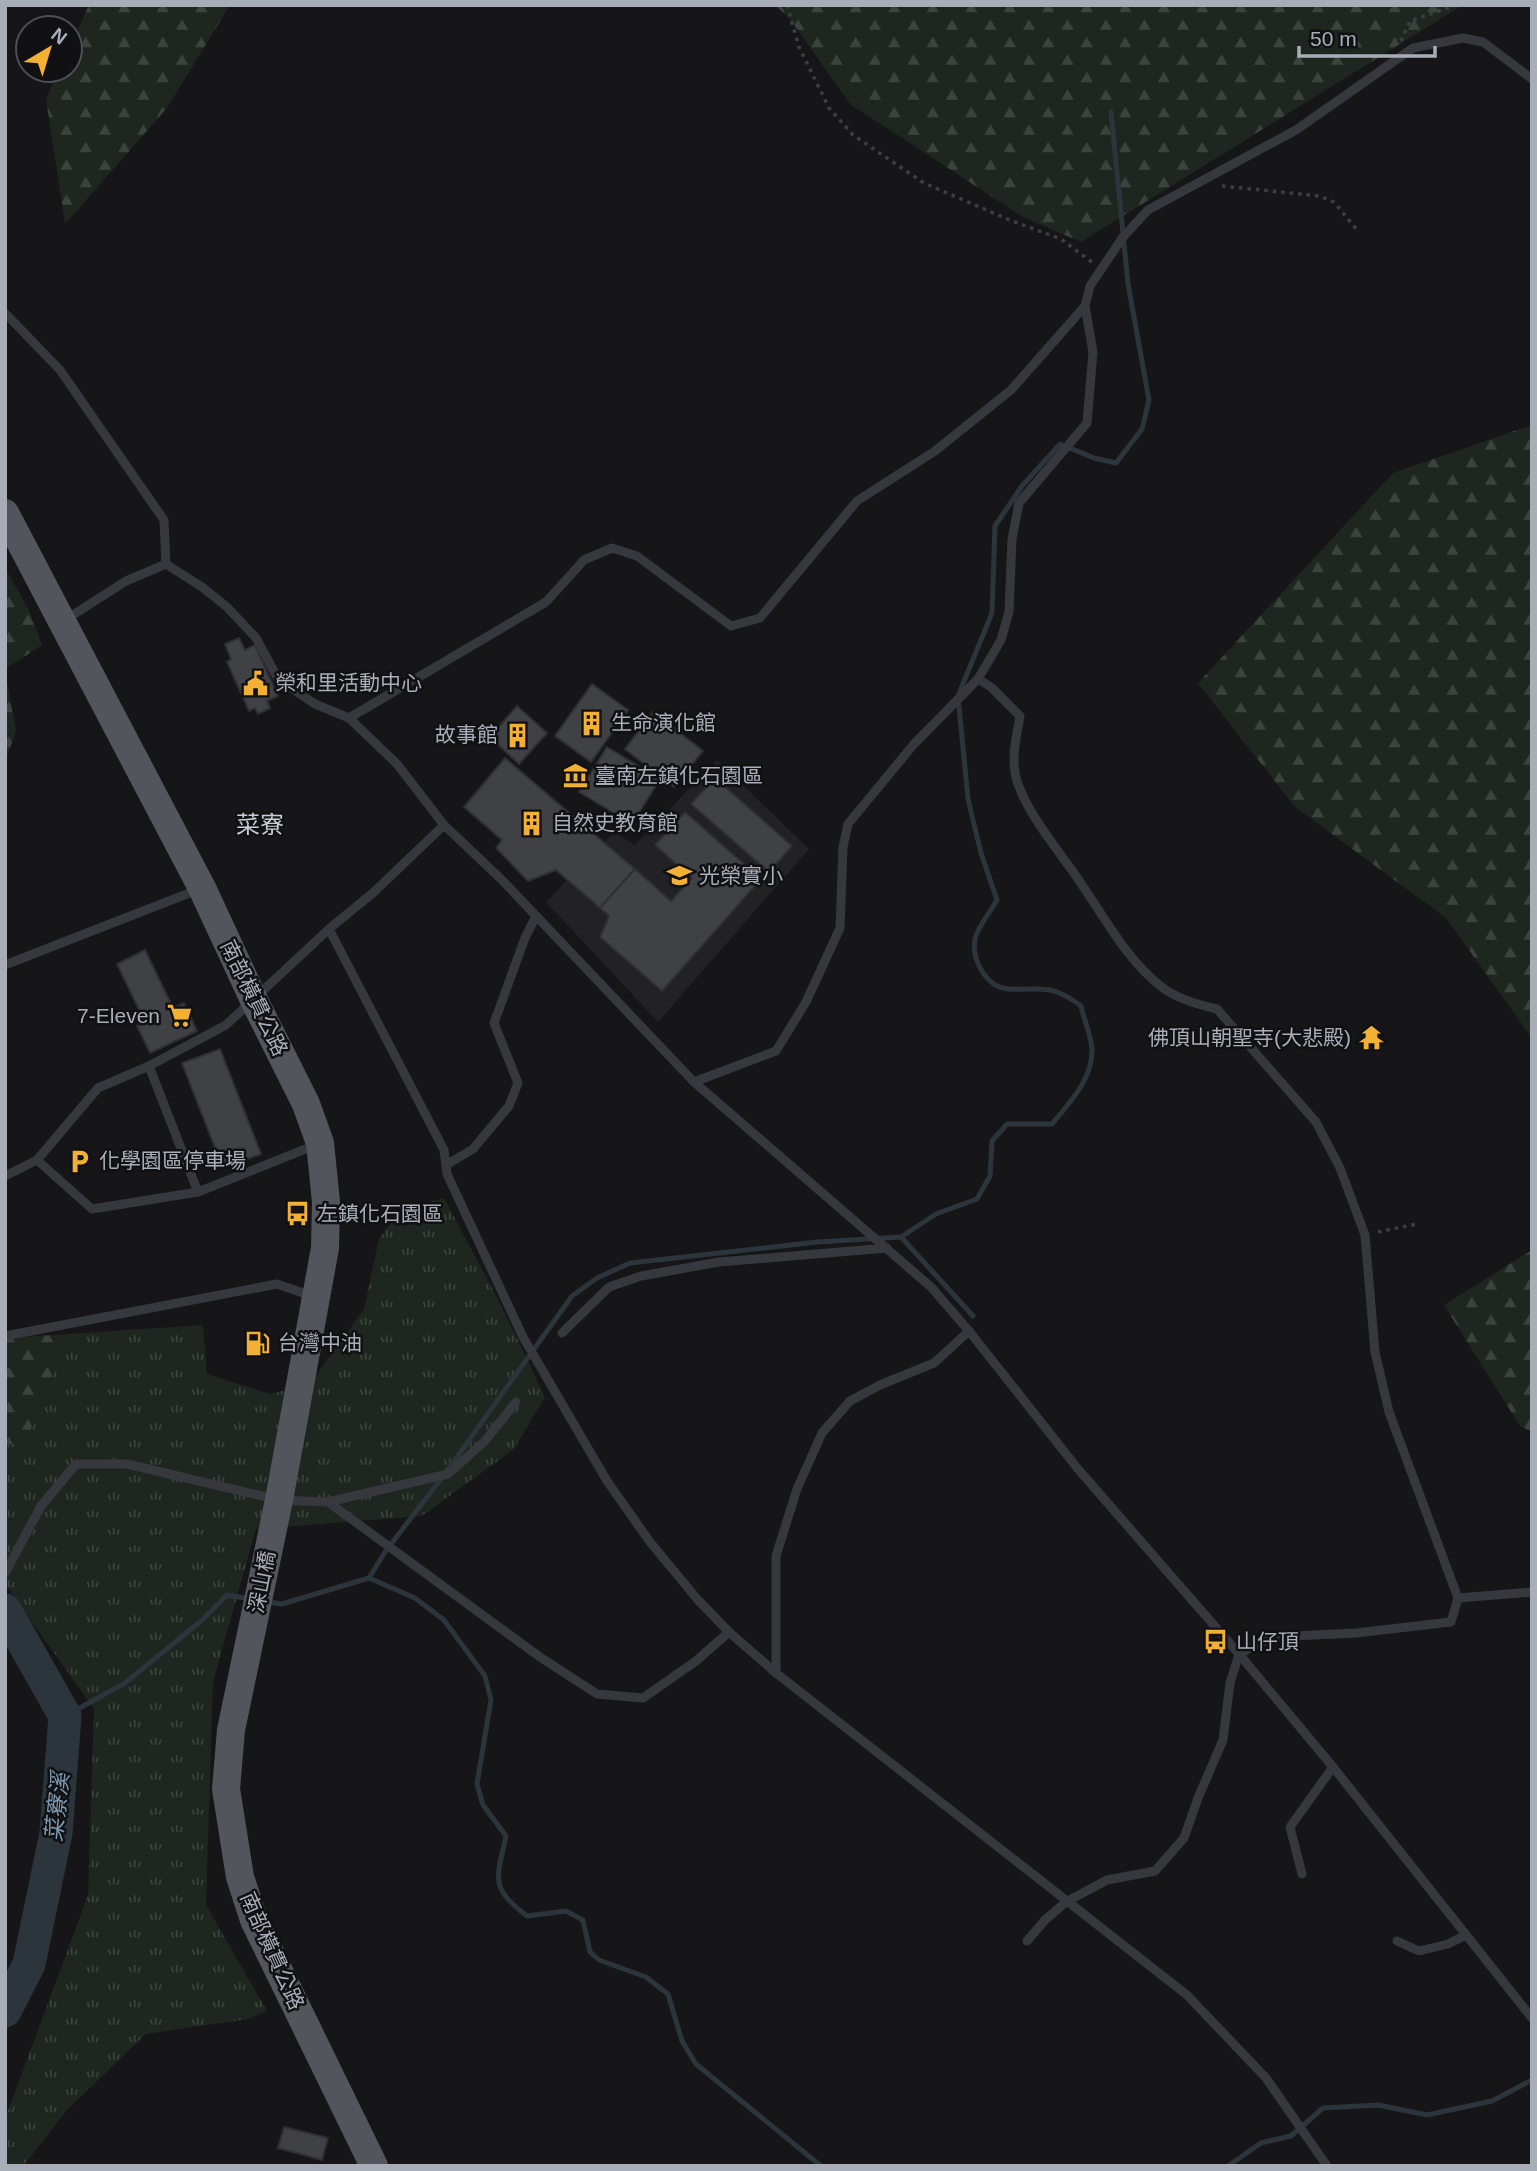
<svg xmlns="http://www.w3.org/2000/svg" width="1537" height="2171" font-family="Arial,'Noto Sans TC',sans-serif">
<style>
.built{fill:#222225}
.grass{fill:url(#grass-tufts)}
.forest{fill:url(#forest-firs)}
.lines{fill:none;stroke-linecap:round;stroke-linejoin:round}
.stream{stroke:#2c353c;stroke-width:5}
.river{stroke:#2c353c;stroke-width:33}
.building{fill:#404145;stroke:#303034;stroke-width:2}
.path{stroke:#3d3f44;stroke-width:3.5;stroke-dasharray:3.5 5;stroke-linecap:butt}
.service{stroke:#37383d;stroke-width:9}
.primary{stroke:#53555c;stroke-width:28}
.labels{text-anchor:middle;stroke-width:5;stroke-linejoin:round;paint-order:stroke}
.poi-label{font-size:21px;fill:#a8adb8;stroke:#111113;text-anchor:start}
.street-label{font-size:21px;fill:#a8adb8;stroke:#111113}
.water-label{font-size:23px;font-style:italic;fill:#7f9bb3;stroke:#111113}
.quarter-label{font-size:24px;fill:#c9ccd4;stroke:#111113}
</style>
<defs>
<pattern id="grass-tufts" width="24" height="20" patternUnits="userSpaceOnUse" patternTransform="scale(1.75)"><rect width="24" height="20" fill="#1e261f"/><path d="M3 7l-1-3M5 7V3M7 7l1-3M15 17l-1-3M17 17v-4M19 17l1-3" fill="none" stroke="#3c433d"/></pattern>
<pattern id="forest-firs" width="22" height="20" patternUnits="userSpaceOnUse" patternTransform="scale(1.75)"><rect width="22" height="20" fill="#1e261f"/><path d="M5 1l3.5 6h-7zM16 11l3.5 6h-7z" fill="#3c433d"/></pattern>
</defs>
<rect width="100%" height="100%" fill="#161618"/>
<polygon class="built" points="717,760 809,849 658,1022 546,902 614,832 635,845"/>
<polygon class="grass" points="444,1198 500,1303 545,1397 514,1449 422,1516 256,1529 213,1682 206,1905 267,2011 248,2019 146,2034 68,2109 23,2166 5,2166 5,2119 88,1895 94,1709 5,1584 5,1445 26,1442 68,1334 203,1325 207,1374 270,1394 310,1384 364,1309 379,1239 400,1210"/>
<g class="forest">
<polygon points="89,5 230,5 167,108 65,224 46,99 59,70 70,70 70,47"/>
<polygon points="775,5 1463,5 1081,242 1023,217 850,104 790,19"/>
<polygon points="1532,425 1532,1038 1446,918 1294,806 1198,683 1393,473"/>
<polygon points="5,568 28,608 42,645 5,669 16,732 5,761"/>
<polygon points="1532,1250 1532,1432 1520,1426 1444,1305"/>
<polygon points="68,1334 26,1442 5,1445 5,1338"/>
</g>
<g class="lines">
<g class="stream">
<polyline points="901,1237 973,1316"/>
<path d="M369 1578 415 1598 444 1620 485 1676 491 1700 477 1784 483 1805 506 1836C497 1878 489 1888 527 1916L566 1911 583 1920 590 1952 599 1960 646 1977 668 1994 682 2041 696 2064 821 2166"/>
<path d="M268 1602 282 1604 369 1578 385 1552 444 1475 572 1296 597 1278 630 1263 817 1242 901 1237 936 1214 977 1199 990 1176 992 1141 1007 1124H1052C1070 1102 1093 1079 1092 1049 1091 1035 1084 1020 1081 1006 1049 982 1042 991 1008 989 986 987 971 959 975 939 978 926 991 911 997 900L981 853 968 799 958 696 992 613 995 526 1022 486 1060 444 1094 458 1116 463 1142 429 1149 400 1128 284 1111 112"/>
<polyline points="65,1716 125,1683 201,1621 227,1595 251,1599"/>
<polyline points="1228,2166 1261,2143 1291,2136 1323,2108 1378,2105 1427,2115 1492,2101 1532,2080"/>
</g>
<polyline class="river" points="5,1610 65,1716 56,1833 29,1964 5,2011"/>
</g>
<g class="building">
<polygon points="239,638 245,650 255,645 278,696 267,701 270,708 258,714 255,708 249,711 227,662 231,659 225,644"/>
<polygon points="592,684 628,710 591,762 555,736"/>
<polygon points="517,706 547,733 519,764 490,737"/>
<polygon points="653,712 703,751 674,787 625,749"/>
<polygon points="607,747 660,779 632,824 579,792"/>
<polygon points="505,758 635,869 600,908 556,870 528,881 496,848 502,840 464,807"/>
<polygon points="715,778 792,846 769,872 691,804"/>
<polygon points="685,812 761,879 662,991 600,937 609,916 600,908 635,869 671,901 692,878 655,845"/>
<polygon points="145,950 173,1008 184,1003 197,1031 150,1053 137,1026 145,1022 117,964"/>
<polygon points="220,1049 261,1154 223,1168 182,1063"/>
<polygon points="284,2127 328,2138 322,2160 278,2148"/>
</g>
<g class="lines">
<g class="path">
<polyline points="787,5 799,47 829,108 853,135 924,183 1012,221 1061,239 1093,263"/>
<polyline points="1401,41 1410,21 1456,5"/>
<polyline points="1222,186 1319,196 1334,202 1357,230"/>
<polyline points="1378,1232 1417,1224"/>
</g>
<g class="service">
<polyline points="5,313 60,370 164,520 166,564"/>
<polyline points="65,620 126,581 166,564 202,587 227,607 256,638 278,679 315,704 349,718 397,764 444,825 501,879 694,1082 931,1287 969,1331 1078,1469 1239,1654 1333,1767 1532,2018"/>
<path d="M978 679 991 687 1020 716C1016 738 1010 762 1018 784 1031 819 1057 848 1078 879 1104 916 1126 960 1163 988 1178 999 1199 1005 1217 1009L1316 1122 1340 1168 1365 1235 1375 1352 1389 1412 1458 1598 1451 1622 1356 1633 1272 1637 1239 1654 1230 1683 1223 1740 1198 1798 1184 1838 1155 1871 1107 1880 1066 1902 1045 1920 1027 1941"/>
<polyline points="349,718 546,602 584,560 612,548 637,556 731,626 760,618 857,501 935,451 1011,390 1085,306"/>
<polyline points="329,929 444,1150 447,1174 523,1337 607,1481 650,1542 698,1600 729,1632 776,1673 1187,1995 1266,2078 1327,2166"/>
<polyline points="5,965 197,890"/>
<polyline points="149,1066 198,1192"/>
<polyline points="694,1082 776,1051 806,1002 840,928 843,847 848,824 914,744 978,679 1001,640 1009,612 1012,539 1019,503 1087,423 1093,352 1085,306 1090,286 1123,237 1148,210 1296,130 1413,48 1463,38 1483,42 1532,79"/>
<polyline points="37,1160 92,1209 198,1192 318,1144"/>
<polyline points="446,1165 473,1149 509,1106 518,1083 494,1023 525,938 536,916"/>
<polyline points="5,1176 37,1160 98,1088 149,1066 226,1025 329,929 374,892 444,825"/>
<polyline points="562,1333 609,1287 641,1276 719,1262 887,1248"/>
<polyline points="5,1336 277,1284 312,1296"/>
<polyline points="328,1502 540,1657 597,1694 643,1698 696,1661 729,1632"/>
<polyline points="5,1573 41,1506 76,1464 127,1464 279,1500 328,1502 448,1474 485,1441 516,1402"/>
<polyline points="1458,1598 1532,1592"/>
<polyline points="776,1673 776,1556 797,1489 822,1433 850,1401 880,1385 934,1363 969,1331"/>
<polyline points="1302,1874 1290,1827 1333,1767"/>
<polyline points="1397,1941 1419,1951 1448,1944 1466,1935"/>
</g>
<polyline class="primary" points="5,513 202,888 254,1000 306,1104 320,1143 326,1202 325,1248 279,1500 231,1730 226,1789 240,1877 254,1920 374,2166"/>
</g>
<defs>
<symbol id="civic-bare" viewBox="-9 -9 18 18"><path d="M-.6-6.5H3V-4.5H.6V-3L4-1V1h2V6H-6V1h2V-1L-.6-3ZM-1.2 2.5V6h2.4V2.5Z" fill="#f2b134" stroke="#111113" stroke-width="2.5" paint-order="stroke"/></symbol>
<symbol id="building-bare" viewBox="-9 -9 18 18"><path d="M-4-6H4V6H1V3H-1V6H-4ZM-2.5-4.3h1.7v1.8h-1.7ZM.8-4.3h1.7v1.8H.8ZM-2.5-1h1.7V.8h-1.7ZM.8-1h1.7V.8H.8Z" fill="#f2b134" stroke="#111113" stroke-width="2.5" paint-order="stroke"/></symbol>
<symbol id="museum-bare" viewBox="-9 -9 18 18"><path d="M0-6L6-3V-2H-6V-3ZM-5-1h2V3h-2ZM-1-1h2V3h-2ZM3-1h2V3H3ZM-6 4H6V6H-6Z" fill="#f2b134" stroke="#111113" stroke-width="2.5" paint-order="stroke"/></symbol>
<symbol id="school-bare" viewBox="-9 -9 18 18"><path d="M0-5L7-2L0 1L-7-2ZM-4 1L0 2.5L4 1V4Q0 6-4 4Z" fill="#f2b134" stroke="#111113" stroke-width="2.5" paint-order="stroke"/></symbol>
<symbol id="supermarket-bare" viewBox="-9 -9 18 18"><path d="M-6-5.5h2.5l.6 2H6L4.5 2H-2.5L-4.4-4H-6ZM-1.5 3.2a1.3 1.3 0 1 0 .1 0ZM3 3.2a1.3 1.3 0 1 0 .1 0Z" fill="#f2b134" stroke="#111113" stroke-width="2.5" paint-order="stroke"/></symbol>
<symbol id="temple-bare" viewBox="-9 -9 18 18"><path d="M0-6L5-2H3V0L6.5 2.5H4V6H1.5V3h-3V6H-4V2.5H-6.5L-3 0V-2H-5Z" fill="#f2b134" stroke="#111113" stroke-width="2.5" paint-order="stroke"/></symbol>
<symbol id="parking-bare" viewBox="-9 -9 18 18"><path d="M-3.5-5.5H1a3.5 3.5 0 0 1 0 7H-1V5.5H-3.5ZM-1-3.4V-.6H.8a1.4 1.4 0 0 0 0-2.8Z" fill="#f2b134" stroke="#111113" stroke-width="2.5" paint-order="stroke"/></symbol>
<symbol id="bus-bare" viewBox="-9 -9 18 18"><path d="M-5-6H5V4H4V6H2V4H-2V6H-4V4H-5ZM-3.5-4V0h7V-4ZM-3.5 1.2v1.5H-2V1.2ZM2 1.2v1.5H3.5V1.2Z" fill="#f2b134" stroke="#111113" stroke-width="2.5" paint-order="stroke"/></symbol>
<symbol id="fuel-bare" viewBox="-9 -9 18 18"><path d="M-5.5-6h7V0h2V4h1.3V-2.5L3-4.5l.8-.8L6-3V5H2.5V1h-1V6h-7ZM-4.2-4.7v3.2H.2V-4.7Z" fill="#f2b134" stroke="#111113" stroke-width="2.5" paint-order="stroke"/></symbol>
</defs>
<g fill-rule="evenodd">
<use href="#civic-bare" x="238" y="666" width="35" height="35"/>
<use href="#building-bare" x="574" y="706" width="35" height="35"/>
<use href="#building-bare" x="500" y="718" width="35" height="35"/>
<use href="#museum-bare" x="558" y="758" width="35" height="35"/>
<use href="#building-bare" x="514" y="806" width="35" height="35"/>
<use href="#school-bare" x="662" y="858" width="35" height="35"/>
<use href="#supermarket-bare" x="162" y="998" width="35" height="35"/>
<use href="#temple-bare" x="1354" y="1020" width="35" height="35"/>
<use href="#parking-bare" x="62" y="1144" width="35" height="35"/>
<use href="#bus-bare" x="280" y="1196" width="35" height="35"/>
<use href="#fuel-bare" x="240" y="1326" width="35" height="35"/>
<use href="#bus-bare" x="1198" y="1624" width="35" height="35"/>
</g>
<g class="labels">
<g class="poi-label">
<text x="275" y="690">榮和里活動中心</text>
<text x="611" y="730">生命演化館</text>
<text x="498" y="742" text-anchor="end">故事館</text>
<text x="595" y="783">臺南左鎮化石園區</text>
<text x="552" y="830">自然史教育館</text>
<text x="699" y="883">光榮實小</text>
<text x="160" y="1023" text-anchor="end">7-Eleven</text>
<text x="1351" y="1045" text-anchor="end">佛頂山朝聖寺(大悲殿)</text>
<text x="99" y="1168">化學園區停車場</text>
<text x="317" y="1221">左鎮化石園區</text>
<text x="278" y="1350">台灣中油</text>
<text x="1236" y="1649">山仔頂</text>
</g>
<g class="street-label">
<text transform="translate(254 998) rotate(64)" y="7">南部橫貫公路</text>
<text transform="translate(262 1582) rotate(-79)" y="7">深山橋</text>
<text transform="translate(272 1951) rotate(66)" y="7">南部橫貫公路</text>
</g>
<g class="water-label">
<text transform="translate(57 1807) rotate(-84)" y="8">菜竂溪</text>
</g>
<g class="quarter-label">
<text x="260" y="833">菜寮</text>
</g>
</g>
<rect width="1537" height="2171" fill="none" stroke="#a8adb8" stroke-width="14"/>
<g transform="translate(49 49) rotate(38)"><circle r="33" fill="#111113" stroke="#4d4f55" stroke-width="2"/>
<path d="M0-5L12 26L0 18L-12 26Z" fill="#f2b134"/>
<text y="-10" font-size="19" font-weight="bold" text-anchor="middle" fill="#a8adb8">N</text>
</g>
<path d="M1299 46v10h136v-10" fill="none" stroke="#a8adb8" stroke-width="3.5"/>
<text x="1310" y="46" font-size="21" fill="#a8adb8" stroke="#111113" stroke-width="5" paint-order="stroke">50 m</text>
</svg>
